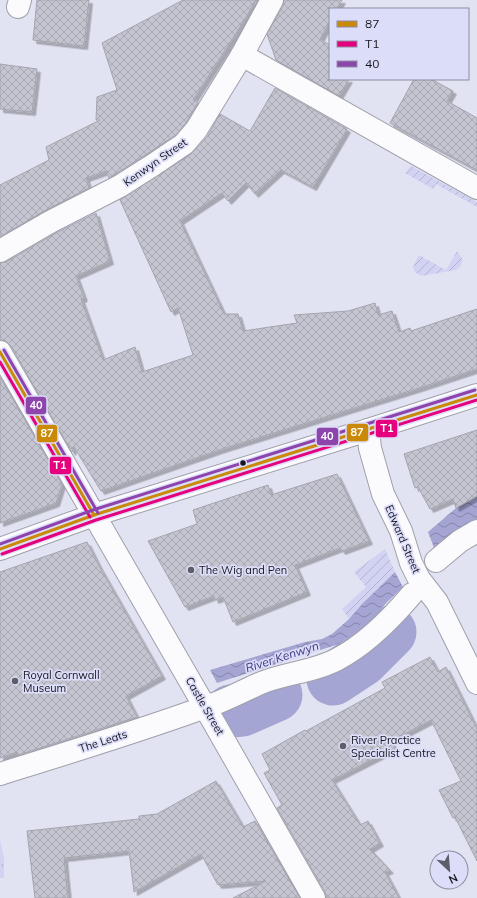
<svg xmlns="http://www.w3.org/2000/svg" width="477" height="898" font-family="Mulish,sans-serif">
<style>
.grass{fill:url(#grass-tufts)}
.garden{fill:url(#garden-furrows)}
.water{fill:url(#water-waves)}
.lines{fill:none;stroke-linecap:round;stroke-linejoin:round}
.river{stroke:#a5a5d4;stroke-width:53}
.building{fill:url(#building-cross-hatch);stroke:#a4a4af;filter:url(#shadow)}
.minor-casing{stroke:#9fa0ab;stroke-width:24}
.minor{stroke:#fbfbfd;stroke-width:22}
.bus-1-casing{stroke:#dcddf8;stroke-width:6}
.bus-2-casing{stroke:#dcddf8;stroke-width:6}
.bus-3-casing{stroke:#dcddf8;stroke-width:6}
.bus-1{stroke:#ca8906;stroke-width:3}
.bus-2{stroke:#e5007d;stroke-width:3}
.bus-3{stroke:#8e44ad;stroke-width:3}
.bus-dot{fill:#16161f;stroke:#dcddf8;stroke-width:1.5}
.poi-dot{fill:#5d5e69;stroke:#dcddf8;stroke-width:1.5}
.labels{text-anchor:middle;stroke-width:3.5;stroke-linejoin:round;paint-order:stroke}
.street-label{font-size:11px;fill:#16161f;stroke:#dcddf8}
.poi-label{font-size:11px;fill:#16161f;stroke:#dcddf8;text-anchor:start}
.water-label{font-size:12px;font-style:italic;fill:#3e377f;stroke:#dcddf8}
.line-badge{stroke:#dcddf8;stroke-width:1.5}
.badge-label{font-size:11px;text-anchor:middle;font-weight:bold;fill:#fff}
</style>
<defs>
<pattern id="grass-tufts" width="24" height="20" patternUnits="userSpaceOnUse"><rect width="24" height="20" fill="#d2d3f3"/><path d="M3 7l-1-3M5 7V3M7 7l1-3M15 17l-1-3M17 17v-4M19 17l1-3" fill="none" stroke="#b4b4d0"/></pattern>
<pattern id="garden-furrows" width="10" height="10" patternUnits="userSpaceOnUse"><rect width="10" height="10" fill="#d2d3f3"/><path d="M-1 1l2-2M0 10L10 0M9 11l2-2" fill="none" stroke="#b4b4d0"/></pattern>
<pattern id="water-waves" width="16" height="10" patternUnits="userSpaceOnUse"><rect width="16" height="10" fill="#a5a5d4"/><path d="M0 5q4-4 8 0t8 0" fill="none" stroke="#8585ab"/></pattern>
<pattern id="building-cross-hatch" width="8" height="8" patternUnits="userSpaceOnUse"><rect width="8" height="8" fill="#c4c5d0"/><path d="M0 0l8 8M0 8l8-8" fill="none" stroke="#a8a8b2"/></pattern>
<filter id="shadow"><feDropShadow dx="3.5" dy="3.5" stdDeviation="0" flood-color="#0004"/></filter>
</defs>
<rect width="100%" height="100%" fill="#e2e3f2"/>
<polygon class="grass" points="0,840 4,859 4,878 0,878"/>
<g class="garden">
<polygon points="411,166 477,202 477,207 436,184 433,189 405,173"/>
<polygon points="457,251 463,260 460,267 456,270 421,276 415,272 413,269 414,264 419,255 446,270"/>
<polygon points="385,549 395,572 362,604 349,619 342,609 366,587 354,572"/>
</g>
<g class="water">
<polygon points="477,496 477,523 436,553 428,532 456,508"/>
<polygon points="395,572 403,587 361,627 339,644 217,683 210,670 305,642 322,639 332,634 349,619 362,604"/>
</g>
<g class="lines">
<g class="river">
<polyline points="333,679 362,660 390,632"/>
<polyline points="231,711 242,710 276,695"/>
</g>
</g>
<g class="building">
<polygon points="37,0 89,0 84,46 33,40"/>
<polygon points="183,0 258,0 256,3 256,0 240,27 193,100 198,102 186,123 176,135 114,175 109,178 106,171 86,178 89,188 44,211 0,237 0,185 49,160 46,147 100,120 96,120 97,97 117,90 102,43"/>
<polygon points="284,0 342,0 337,9 330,9 330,21 320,39 330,45 330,79 349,79 339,96 276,60 267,34 283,6"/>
<polygon points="0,64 37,69 32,112 0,109"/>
<polygon points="414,79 431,79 453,91 447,101 477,118 477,170 390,123"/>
<polygon points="275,88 347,129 313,187 281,170 255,194 246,183 228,201 222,193 180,221 224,314 238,314 243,331 297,323 294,315 348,311 375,303 378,315 392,311 399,332 410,328 411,331 477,309 477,369 419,388 222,449 101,491 74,447 72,452 11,346 6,341 0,340 0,263 6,262 56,233 96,213 110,261 76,276 84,298 81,299 103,360 135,347 142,372 193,355 178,308 171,312 120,200 191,154 207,137 220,114 250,131"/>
<polygon points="0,377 62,484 56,503 0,523"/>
<polygon points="477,430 477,496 456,508 453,499 430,509 418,487 415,488 404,454"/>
<polygon points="337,474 369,541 342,551 340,548 295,565 307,592 233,622 223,597 215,600 214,596 185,607 148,541 197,524 193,510 268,485 271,495"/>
<polygon points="87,542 99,566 162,676 126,696 137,717 18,755 17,752 0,758 0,572"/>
<polygon points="430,657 438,672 446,667 477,729 477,861 455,817 453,818 439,790 461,781 431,720 391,741 395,748 332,780 360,825 368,821 380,843 370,849 390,870 385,872 399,898 326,898 325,892 277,808 282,805 264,773 270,770 262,754 305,730 306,731 385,688 382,682"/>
<polygon points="216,781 243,827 255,821 300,898 233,898 266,881 218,885 201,854 134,892 129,851 64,858 68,898 35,898 27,831 139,819 139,816 157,814"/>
</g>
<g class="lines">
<defs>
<g id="minor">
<polyline points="18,7 20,0"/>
<polyline points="242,55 477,188"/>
<polyline points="0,251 50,222 120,186 153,165 184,144 196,130 242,55 272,0"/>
<polyline points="0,352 205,707 314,898"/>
<polyline points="368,430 370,448 383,494 401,531 411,563 419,579 437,602 477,683"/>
<polyline points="0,549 94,515 368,430 477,395"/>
<polyline points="436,561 460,541 477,531"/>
<path d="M0 774C73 751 147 729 219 702 234 696 247 689 261 683 285 673 313 672 336 660 365 645 391 619 412 594"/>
</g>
</defs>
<use href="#minor" class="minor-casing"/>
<use href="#minor" class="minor"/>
<defs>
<g id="bus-1">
<polyline points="0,352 94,515"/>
<polyline points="0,549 94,515 477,395"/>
</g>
<g id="bus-2">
<polyline points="0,362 90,517"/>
<polyline points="2,554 96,520 477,400"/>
</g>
<g id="bus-3">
<polyline points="4,350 98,513"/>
<polyline points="0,544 93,510 475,390"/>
</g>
</defs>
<use href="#bus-1" class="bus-1-casing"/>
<use href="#bus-2" class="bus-2-casing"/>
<use href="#bus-3" class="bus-3-casing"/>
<use href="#bus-1" class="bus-1"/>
<use href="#bus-2" class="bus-2"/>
<use href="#bus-3" class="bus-3"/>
</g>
<circle class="bus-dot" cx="243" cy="463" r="3.5"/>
<g class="poi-dot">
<circle cx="191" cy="570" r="4"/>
<circle cx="15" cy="681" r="4"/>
<circle cx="343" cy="746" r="4"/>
</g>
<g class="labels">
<g class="street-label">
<text transform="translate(155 162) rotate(-35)" y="4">Kenwyn Street</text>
<text transform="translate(403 539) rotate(67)" y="4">Edward Street</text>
<text transform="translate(205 706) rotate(60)" y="4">Castle Street</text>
<text transform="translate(103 741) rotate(-18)" y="4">The Leats</text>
</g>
<g class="poi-label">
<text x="199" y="574">The Wig and Pen</text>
<text x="23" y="679">Royal Cornwall<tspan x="23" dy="13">Museum</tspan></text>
<text x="351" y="744">River Practice<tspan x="351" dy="13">Specialist Centre</tspan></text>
</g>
<g class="water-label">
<text transform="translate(282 657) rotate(-18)" y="4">River Kenwyn</text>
</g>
</g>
<g class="line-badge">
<rect x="25" y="396" width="22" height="19" rx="4" fill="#8e44ad"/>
<rect x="375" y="419" width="23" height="19" rx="4" fill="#e5007d"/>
<rect x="346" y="423" width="23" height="19" rx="4" fill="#ca8906"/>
<rect x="36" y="424" width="22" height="19" rx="4" fill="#ca8906"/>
<rect x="316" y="427" width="23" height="19" rx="4" fill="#8e44ad"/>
<rect x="49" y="456" width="23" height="19" rx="4" fill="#e5007d"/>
</g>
<g class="badge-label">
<text x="36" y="409">40</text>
<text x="387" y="432">T1</text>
<text x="357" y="436">87</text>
<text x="47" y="437">87</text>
<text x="327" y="440">40</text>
<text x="60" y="469">T1</text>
</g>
<rect x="329" y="8" width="140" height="72" fill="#dcddf8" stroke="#8d8da1"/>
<rect x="337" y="21" width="20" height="6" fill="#ca8906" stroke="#8d8da1"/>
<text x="365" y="28" font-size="12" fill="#16161f">87</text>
<rect x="337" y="41" width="20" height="6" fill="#e5007d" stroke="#8d8da1"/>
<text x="365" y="48" font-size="12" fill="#16161f">T1</text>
<rect x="337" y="61" width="20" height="6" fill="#8e44ad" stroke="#8d8da1"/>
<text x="365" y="68" font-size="12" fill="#16161f">40</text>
<g transform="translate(449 870) rotate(154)"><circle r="19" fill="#dcddf8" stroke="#8d8da1"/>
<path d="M0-3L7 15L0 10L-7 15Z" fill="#5d5e69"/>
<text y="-6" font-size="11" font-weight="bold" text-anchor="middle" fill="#16161f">N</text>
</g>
</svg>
